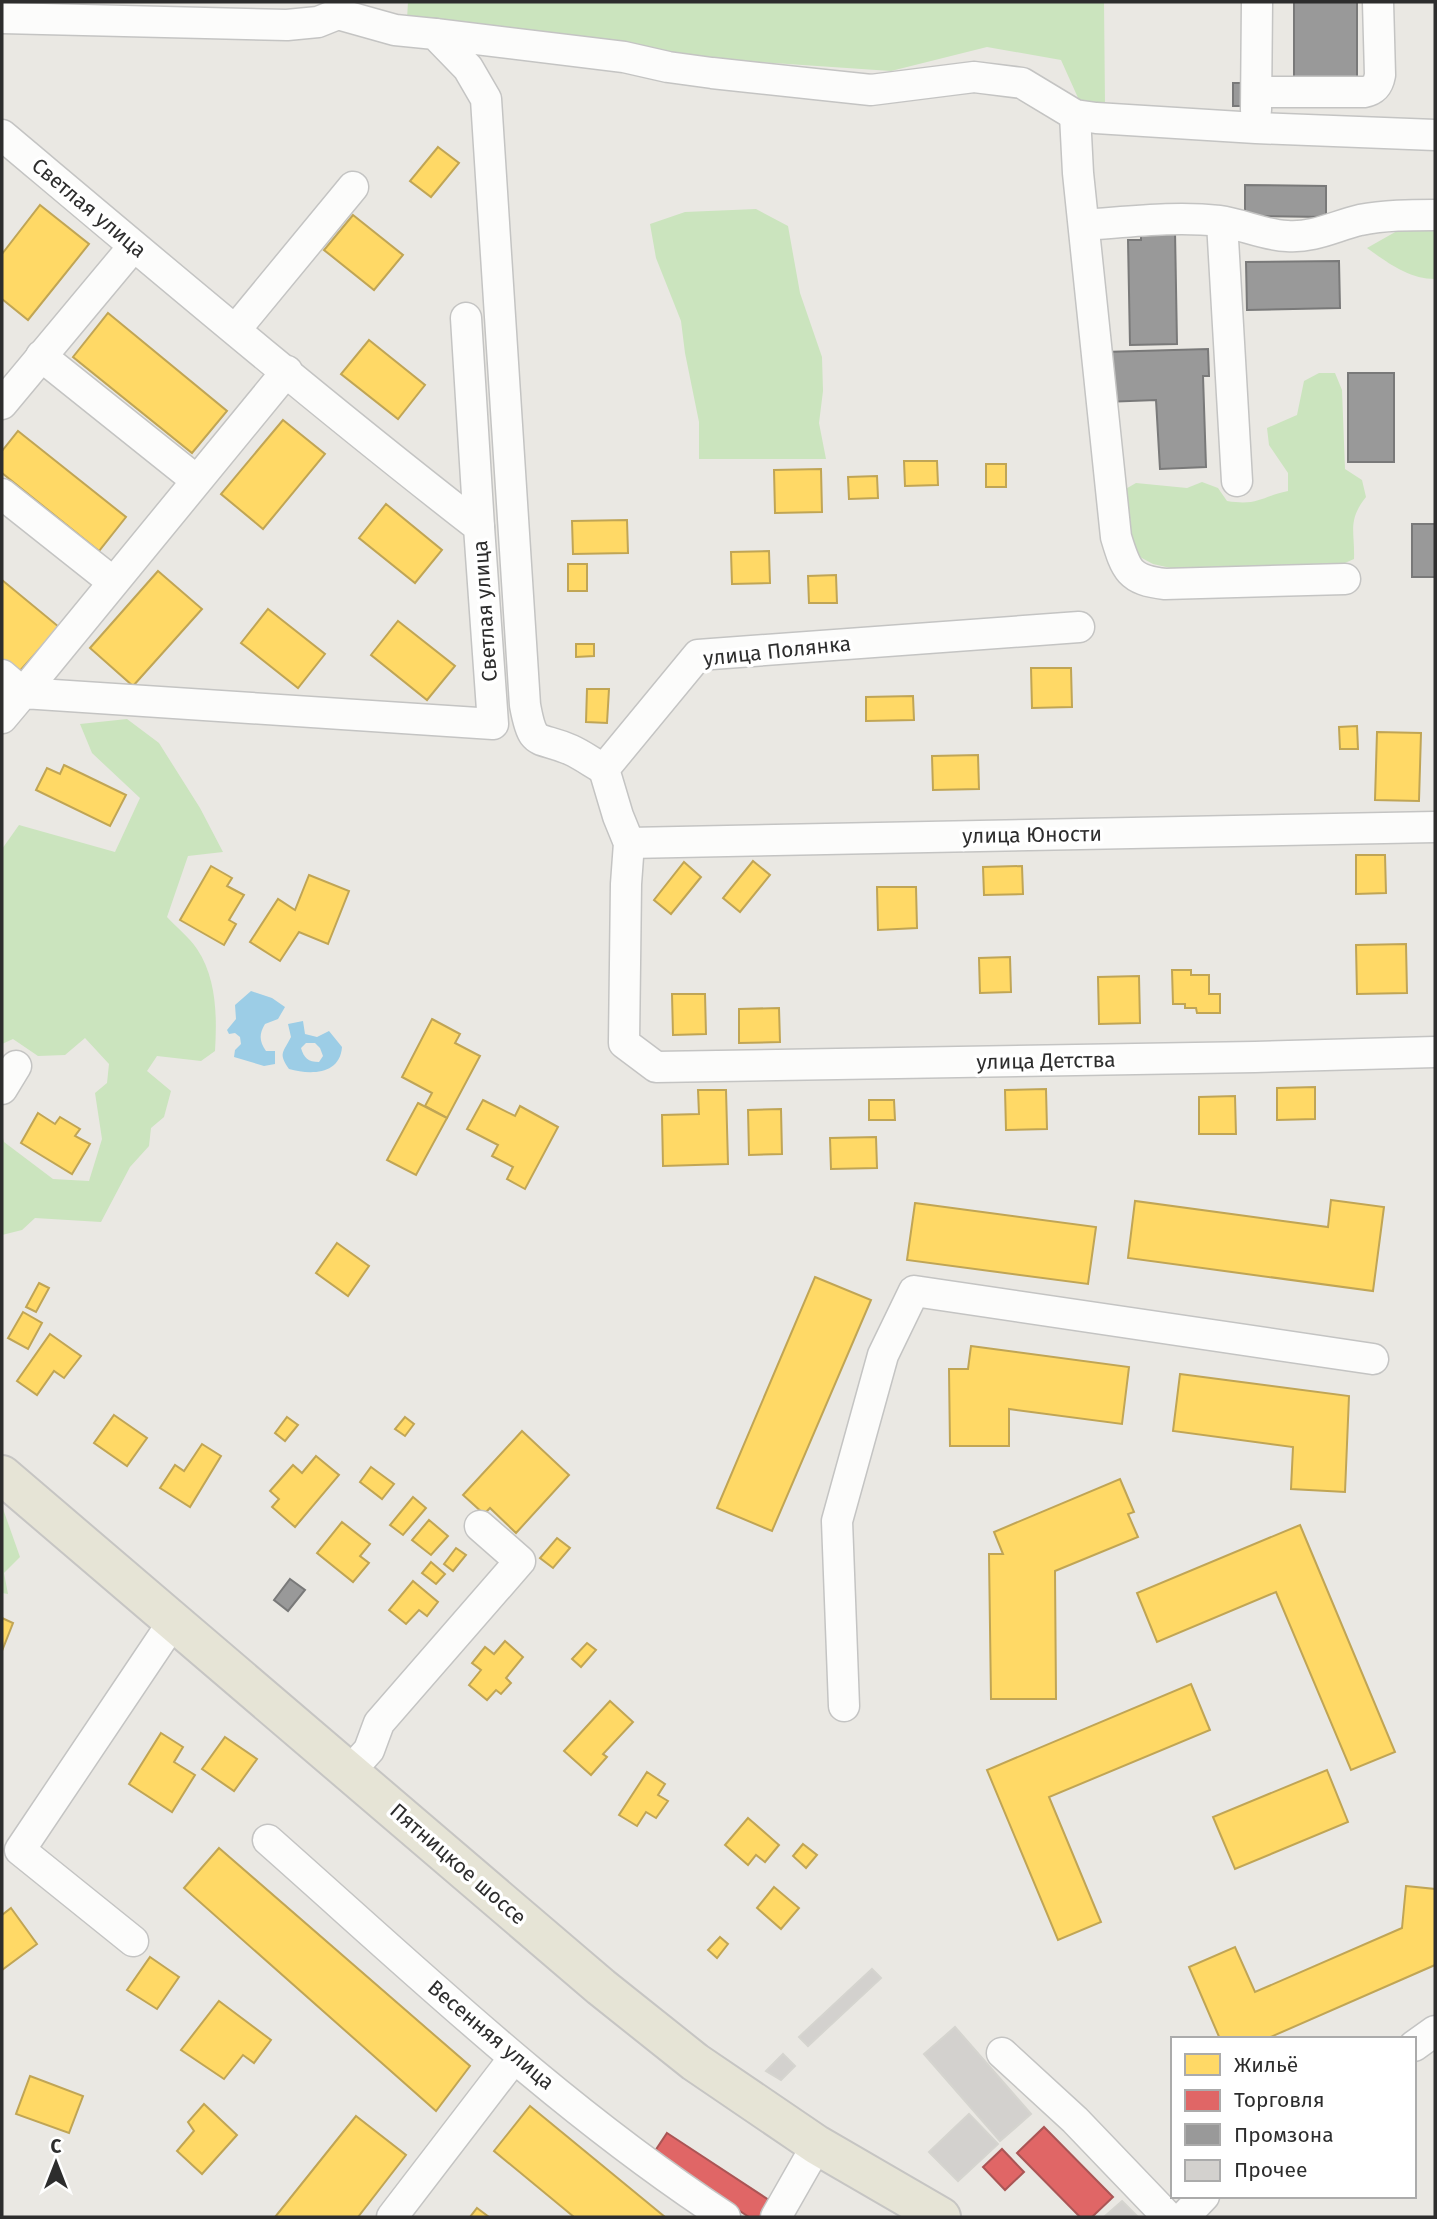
<svg xmlns="http://www.w3.org/2000/svg" width="1437" height="2219" font-family="'Fira Sans',sans-serif">
<style>
.green{fill:#cbe4be}
.water{fill:#9ccde6;fill-rule:evenodd}
.homes{fill:#ffd966;stroke:#c0a555;stroke-width:2}
.shops{fill:#e06666;stroke:#a55;stroke-width:2}
.industry{fill:#999;stroke:#797979;stroke-width:2}
.building{fill:#d3d1ce;stroke:#d5d4cf;stroke-width:2}
.lines{fill:none;stroke-linecap:round;stroke-linejoin:round}
.minor-casing{stroke:#c4c4c3;stroke-width:33}
.major-casing{stroke:#c6c5c3;stroke-width:42}
.minor{stroke:#fcfcfb;stroke-width:30}
.major{stroke:#e6e4d6;stroke-width:38}
.labels{text-anchor:middle;stroke-width:7;stroke-linejoin:round;paint-order:stroke}
.street-label{font-size:21px;fill:#2d2d2d;stroke:#fff}
</style>
<rect width="100%" height="100%" fill="#eae8e3"/>
<g class="green">
<polygon points="408,2 1104,2 1105,105 1079,100 1061,60 987,47 891,71 728,60 407,19"/>
<polygon points="756,209 788,226 800,293 822,357 823,391 819,423 826,459 699,459 699,422 685,353 681,321 656,258 650,224 685,212"/>
<path d="M1435 228V279C1409 279 1388 263 1367 248L1397 231Z"/>
<path d="M1319 373H1335L1342 390 1345 469 1362 480 1366 497C1347 521 1355 531 1354 559L1338 566H1287L1236 575 1205 576 1153 564 1138 556 1123 525 1122 491 1136 483 1187 488 1202 482 1218 488 1227 501C1258 506 1260 497 1288 491V473L1269 445 1267 428 1297 415 1304 381Z"/>
<path d="M127 719 159 743 200 808 223 852 188 856 167 917C176 927 189 937 197 949 217 979 217 1017 215 1051L201 1061 157 1056 147 1071 171 1091 164 1117 151 1128 149 1146 130 1167 101 1222 35 1218 22 1230 2 1235V1135L4 1142 53 1179 89 1181 102 1139 95 1093 107 1083 109 1064 85 1038 65 1055 38 1056 13 1039 2 1044V849L19 825 115 852 140 798 92 753 80 724Z"/>
<polygon points="2,1506 20,1557 4,1573 8,1594 2,1593"/>
</g>
<g class="water">
<path d="M251 991 272 998 285 1007 278 1019 265 1024C259 1034 259 1041 266 1051H275V1064L264 1066 234 1057 235 1050 241 1044 240 1037 235 1033 229 1034 227 1030 236 1019 235 1005Z"/>
<path d="M303 1021 305 1034 317 1037 329 1031 342 1047C340 1075 310 1075 289 1069 278 1053 283 1053 291 1037L288 1024ZM306 1043H315L320 1048 323 1056 319 1062C308 1062 304 1058 301 1048Z"/>
</g>
<g class="homes">
<polygon points="438,147 459,163 431,197 410,181"/>
<polygon points="40,205 89,244 28,320 2,299 2,254"/>
<polygon points="353,215 403,255 374,290 324,250"/>
<polygon points="108,313 227,411 192,453 73,357"/>
<polygon points="369,340 425,385 398,419 341,374"/>
<polygon points="283,420 325,454 263,529 221,494"/>
<polygon points="18,431 126,517 99,551 2,473 2,451"/>
<polygon points="904,461 937,461 938,485 905,486"/>
<rect x="986" y="464" width="20" height="23"/>
<polygon points="821,469 822,512 775,513 774,470"/>
<polygon points="877,476 878,498 849,499 848,477"/>
<polygon points="386,504 442,550 415,583 359,538"/>
<polygon points="627,520 628,553 573,554 572,521"/>
<polygon points="769,551 770,583 732,584 731,552"/>
<rect x="568" y="564" width="19" height="27"/>
<polygon points="158,571 202,609 133,686 90,648"/>
<polygon points="836,575 837,603 809,603 808,576"/>
<polygon points="2,580 59,627 18,673 2,660"/>
<polygon points="268,609 325,654 298,688 241,643"/>
<polygon points="398,621 455,666 427,700 371,655"/>
<polygon points="576,644 594,644 594,656 576,657"/>
<polygon points="1031,668 1071,668 1072,707 1032,708"/>
<polygon points="587,689 609,689 607,723 586,722"/>
<polygon points="913,696 914,720 866,721 866,697"/>
<polygon points="1357,726 1358,749 1340,749 1339,727"/>
<polygon points="1377,732 1421,733 1419,801 1375,800"/>
<polygon points="978,755 979,789 933,790 932,756"/>
<polygon points="64,765 126,795 110,826 36,790 47,768 60,774"/>
<polygon points="1356,855 1385,855 1386,893 1356,894"/>
<polygon points="753,861 770,875 740,912 723,898"/>
<polygon points="684,862 701,877 671,914 654,900"/>
<polygon points="211,866 232,878 227,886 244,895 229,920 236,924 224,945 180,920"/>
<polygon points="1022,866 1023,894 984,895 983,867"/>
<polygon points="309,875 349,891 328,944 299,932 280,961 250,942 278,899 295,910"/>
<polygon points="877,887 916,887 917,928 878,930"/>
<polygon points="1406,944 1407,993 1357,994 1356,945"/>
<polygon points="1010,957 1011,992 980,993 979,958"/>
<polygon points="1172,970 1191,970 1191,975 1209,975 1209,994 1220,994 1220,1013 1197,1013 1196,1008 1185,1008 1185,1004 1173,1004"/>
<polygon points="1139,976 1140,1023 1099,1024 1098,977"/>
<polygon points="672,994 705,994 706,1034 673,1035"/>
<polygon points="779,1008 780,1042 739,1043 739,1009"/>
<polygon points="432,1019 460,1034 455,1043 480,1056 447,1118 425,1106 432,1093 402,1077"/>
<polygon points="1315,1087 1315,1119 1277,1120 1277,1088"/>
<polygon points="1046,1089 1047,1129 1006,1130 1005,1090"/>
<polygon points="698,1090 726,1090 728,1164 663,1166 662,1115 699,1114"/>
<polygon points="1235,1096 1236,1134 1199,1134 1199,1097"/>
<polygon points="483,1100 515,1116 520,1106 558,1127 525,1189 507,1179 513,1167 492,1156 498,1145 467,1129"/>
<polygon points="869,1100 894,1100 895,1120 869,1120"/>
<polygon points="418,1103 447,1118 416,1175 387,1160"/>
<polygon points="781,1109 782,1154 749,1155 748,1110"/>
<polygon points="38,1113 55,1124 60,1117 80,1129 75,1136 90,1144 72,1174 21,1143"/>
<polygon points="876,1137 877,1168 831,1169 830,1138"/>
<polygon points="1331,1200 1384,1207 1373,1291 1128,1258 1135,1201 1328,1227"/>
<polygon points="915,1203 1096,1227 1088,1284 907,1260"/>
<polygon points="337,1243 369,1266 348,1296 316,1273"/>
<polygon points="815,1277 871,1300 772,1531 717,1508"/>
<polygon points="39,1283 49,1288 36,1312 26,1307"/>
<polygon points="23,1312 42,1323 28,1349 8,1338"/>
<polygon points="50,1334 81,1356 64,1378 54,1371 37,1395 17,1381"/>
<polygon points="971,1346 1129,1367 1122,1424 1009,1409 1009,1446 950,1446 949,1369 968,1369"/>
<polygon points="1180,1374 1349,1396 1345,1492 1291,1489 1293,1447 1173,1431"/>
<polygon points="114,1415 147,1438 127,1466 94,1443"/>
<polygon points="287,1417 298,1425 285,1441 275,1433"/>
<polygon points="405,1417 414,1424 405,1436 395,1429"/>
<polygon points="522,1431 569,1475 516,1533 490,1508 484,1514 463,1495"/>
<polygon points="202,1444 221,1456 190,1507 160,1488 175,1465 184,1471"/>
<polygon points="316,1456 339,1475 295,1527 272,1507 279,1499 270,1491 293,1465 302,1473"/>
<polygon points="371,1467 394,1484 382,1499 360,1482"/>
<polygon points="1120,1479 1134,1512 1128,1514 1138,1537 1055,1571 1056,1699 991,1699 989,1554 1003,1554 994,1532"/>
<polygon points="413,1497 426,1508 403,1535 390,1525"/>
<polygon points="429,1520 448,1536 431,1555 412,1540"/>
<polygon points="342,1522 370,1544 360,1556 369,1563 353,1582 317,1553"/>
<polygon points="1300,1525 1395,1752 1351,1770 1276,1592 1157,1642 1137,1593"/>
<polygon points="557,1538 570,1548 553,1568 540,1558"/>
<polygon points="456,1548 466,1555 453,1571 444,1564"/>
<polygon points="431,1562 445,1574 436,1584 422,1573"/>
<polygon points="413,1581 438,1602 427,1616 419,1610 406,1624 389,1610"/>
<polygon points="2,1618 13,1623 2,1651"/>
<polygon points="505,1641 523,1657 506,1678 511,1683 501,1694 496,1690 487,1700 469,1685 481,1670 472,1663 485,1647 494,1654"/>
<polygon points="587,1643 596,1650 581,1667 572,1659"/>
<polygon points="1191,1684 1210,1730 1049,1797 1101,1922 1058,1940 987,1770"/>
<polygon points="610,1701 633,1722 603,1754 607,1757 591,1775 564,1751"/>
<polygon points="161,1733 183,1747 174,1762 195,1775 172,1812 129,1784"/>
<polygon points="225,1737 257,1759 234,1791 202,1769"/>
<polygon points="1327,1770 1348,1822 1235,1869 1213,1817"/>
<polygon points="647,1772 665,1784 658,1795 668,1801 656,1818 646,1812 637,1826 619,1815"/>
<polygon points="748,1818 779,1845 765,1862 756,1855 748,1865 725,1845"/>
<polygon points="803,1844 817,1855 806,1868 793,1856"/>
<polygon points="219,1848 470,2066 436,2111 184,1888"/>
<polygon points="1406,1886 1435,1889 1435,1965 1266,2039 1220,2039 1189,1967 1235,1947 1255,1992 1402,1928"/>
<polygon points="774,1887 799,1908 781,1929 757,1908"/>
<polygon points="11,1908 37,1944 2,1970 2,1915"/>
<polygon points="720,1937 728,1944 717,1958 708,1950"/>
<polygon points="150,1957 179,1977 157,2009 127,1990"/>
<polygon points="219,2001 271,2040 254,2063 243,2055 224,2079 181,2050"/>
<polygon points="30,2076 83,2096 69,2133 16,2114"/>
<polygon points="204,2104 237,2135 202,2174 177,2151 194,2131 188,2122"/>
<polygon points="530,2106 665,2217 574,2217 494,2151"/>
<polygon points="356,2116 406,2155 358,2217 275,2217"/>
<polygon points="477,2208 489,2217 470,2217"/>
</g>
<g class="shops">
<polygon points="1044,2127 1113,2197 1092,2217 1080,2217 1017,2153"/>
<polygon points="667,2133 772,2202 762,2217 749,2217 653,2154"/>
<polygon points="1002,2149 1024,2172 1005,2190 983,2167"/>
</g>
<g class="industry">
<rect x="1294" y="2" width="63" height="82"/>
<rect x="1233" y="83" width="12" height="23"/>
<polygon points="1245,185 1326,186 1326,217 1245,216"/>
<polygon points="1141,231 1175,231 1177,344 1130,345 1128,240 1141,240"/>
<polygon points="1339,261 1340,308 1247,310 1246,262"/>
<polygon points="1208,349 1209,376 1203,376 1206,467 1160,469 1156,400 1105,402 1104,352"/>
<rect x="1348" y="373" width="46" height="89"/>
<rect x="1412" y="524" width="23" height="53"/>
<polygon points="290,1579 305,1590 288,1611 274,1600"/>
</g>
<g class="building">
<polygon points="872,1969 881,1978 808,2046 799,2037"/>
<polygon points="955,2027 1031,2114 1000,2141 924,2054"/>
<polygon points="783,2054 795,2066 781,2080 766,2071"/>
<polygon points="969,2114 998,2144 958,2181 929,2152"/>
<polygon points="1122,2201 1138,2217 1104,2217"/>
</g>
<g class="lines">
<defs>
<g id="minor">
<path d="M2 18 287 25 318 22 338 14 395 30 435 34 468 68 486 99 525 705C533 749 537 735 571 750 582 755 593 763 604 769"/>
<polyline points="435,34 624,57 668,67 712,73 871,90 974,77 1022,83 1075,115 1096,118 1256,128 1435,135"/>
<path d="M1257 92H1364C1374 90 1378 86 1380 75L1378 2"/>
<polyline points="1256,110 1257,2"/>
<path d="M1075 115 1078 173 1116 537C1126 570 1129 580 1165 584L1345 579"/>
<path d="M2 135C159 267 317 401 479 527L493 724 23 693 2 718"/>
<polyline points="1222,222 1237,481"/>
<path d="M1084 225C1129 222 1175 216 1219 221 1242 224 1263 235 1287 236 1314 238 1335 226 1360 220 1385 215 1410 215 1435 215"/>
<polyline points="466,318 479,527"/>
<polyline points="236,329 353,187"/>
<polyline points="41,356 196,480"/>
<polyline points="2,404 133,247"/>
<polyline points="2,494 113,582"/>
<polyline points="1079,627 698,655 604,769 618,816 629,843 626,884 624,1043 656,1067 1255,1057 1435,1052"/>
<polyline points="2,675 23,693 287,371"/>
<polyline points="629,843 1435,827"/>
<polyline points="2,1089 16,1066"/>
<polyline points="844,1706 837,1521 883,1355 914,1291 1373,1359"/>
<polyline points="350,1771 369,1750 379,1723 520,1561 480,1526"/>
<path d="M268 1840C416 1971 560 2109 725 2217"/>
<polyline points="133,1941 20,1850 173,1622"/>
<polyline points="1414,2046 1435,2031"/>
<polyline points="1002,2053 1075,2120 1168,2217"/>
<polyline points="392,2217 514,2058"/>
<polyline points="776,2217 817,2145"/>
<polyline points="1184,2217 1204,2196"/>
</g>
<polyline id="major" points="2,1475 601,1987 695,2062 817,2145 941,2217"/>
</defs>
<use href="#minor" class="minor-casing"/>
<use href="#major" class="major-casing"/>
<use href="#minor" class="minor"/>
<use href="#major" class="major"/>
</g>
<g class="labels">
<g class="street-label">
<text transform="translate(89 208) rotate(40)" y="7">Светлая улица</text>
<text transform="translate(485 611) rotate(-94)" y="7">Светлая улица</text>
<text transform="translate(777 651) rotate(-6)" y="7">улица Полянка</text>
<text transform="translate(1032 835) rotate(-1)" y="7">улица Юности</text>
<text transform="translate(1046 1061) rotate(-1)" y="7">улица Детства</text>
<text transform="translate(458 1864) rotate(41)" y="7">Пятницкое шоссе</text>
<text transform="translate(491 2035) rotate(40)" y="7">Весенняя улица</text>
</g>
</g>
<rect width="1437" height="2219" fill="none" stroke="#2d2d2d" stroke-width="7"/>
<rect x="1171" y="2037" width="245" height="161" fill="#ffffff" stroke="#ababab" stroke-width="2"/>
<rect x="1185" y="2054" width="35" height="21" fill="#ffd966" stroke="#ababab" stroke-width="2"/>
<text x="1234" y="2072" font-size="21" fill="#2d2d2d">Жильё</text>
<rect x="1185" y="2090" width="35" height="21" fill="#e06666" stroke="#ababab" stroke-width="2"/>
<text x="1234" y="2107" font-size="21" fill="#2d2d2d">Торговля</text>
<rect x="1185" y="2124" width="35" height="21" fill="#999999" stroke="#ababab" stroke-width="2"/>
<text x="1234" y="2142" font-size="21" fill="#2d2d2d">Промзона</text>
<rect x="1185" y="2160" width="35" height="21" fill="#d3d1ce" stroke="#ababab" stroke-width="2"/>
<text x="1234" y="2177" font-size="21" fill="#2d2d2d">Прочее</text>
<g transform="translate(56 2163)" stroke="#ffffff" stroke-width="5" paint-order="stroke">
<path d="M0-5L12 26L0 18L-12 26Z" fill="#2d2d2d"/>
<text y="-10" font-size="19" font-weight="bold" text-anchor="middle" fill="#2d2d2d">С</text>
</g>
</svg>
